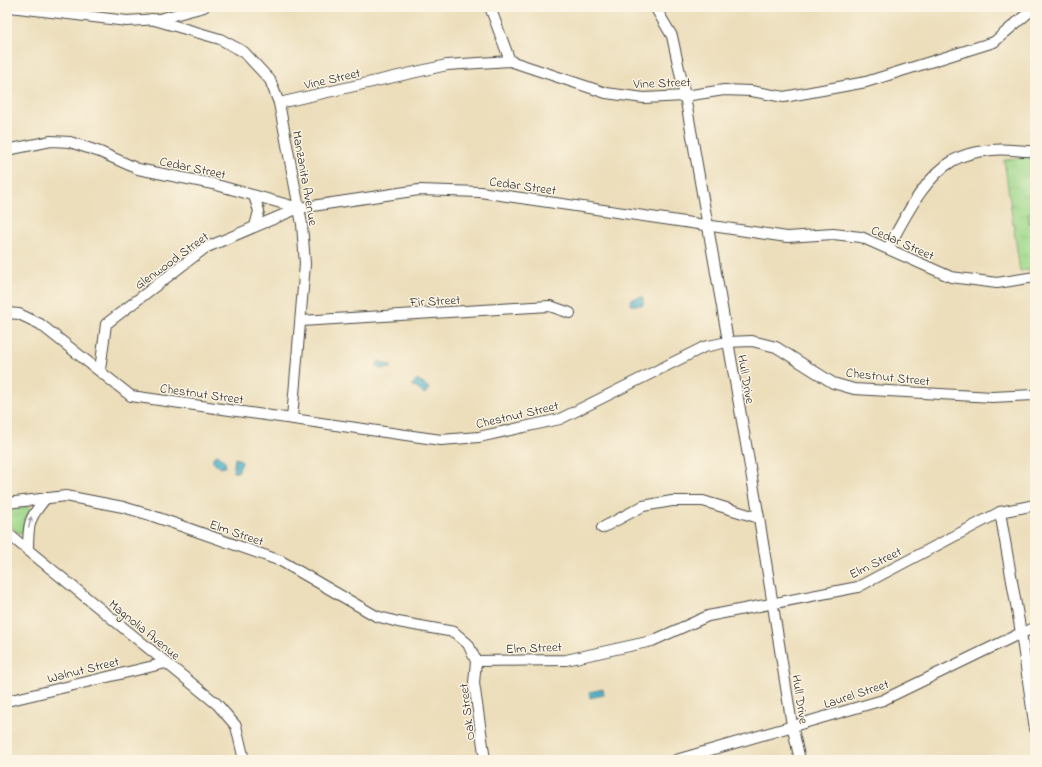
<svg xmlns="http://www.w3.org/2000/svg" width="1042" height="767" font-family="'Indie Flower',sans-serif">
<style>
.grass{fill:url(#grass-tufts);stroke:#64825a}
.pitch{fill:#9ed88a;stroke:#64825a}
.water{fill:url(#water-waves);stroke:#3a6e7a}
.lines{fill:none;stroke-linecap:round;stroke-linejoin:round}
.minor-casing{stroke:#484641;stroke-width:12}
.minor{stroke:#fff;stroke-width:10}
.oneway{fill:#a0a0a0}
.labels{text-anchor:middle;stroke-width:3;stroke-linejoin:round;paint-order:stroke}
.street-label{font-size:13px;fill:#2b2b2b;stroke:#fcf5e5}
</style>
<defs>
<pattern id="grass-tufts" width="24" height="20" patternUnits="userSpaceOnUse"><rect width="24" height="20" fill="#9ed88a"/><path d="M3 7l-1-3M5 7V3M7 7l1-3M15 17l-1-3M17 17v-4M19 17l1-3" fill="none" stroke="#88ba77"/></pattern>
<pattern id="water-waves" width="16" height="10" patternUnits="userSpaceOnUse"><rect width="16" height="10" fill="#4ab1c9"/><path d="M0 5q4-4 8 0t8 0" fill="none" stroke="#3e90a3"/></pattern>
</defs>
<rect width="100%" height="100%" fill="#fcf5e5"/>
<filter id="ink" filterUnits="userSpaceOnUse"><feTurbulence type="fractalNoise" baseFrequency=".025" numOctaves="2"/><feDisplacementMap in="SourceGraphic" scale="8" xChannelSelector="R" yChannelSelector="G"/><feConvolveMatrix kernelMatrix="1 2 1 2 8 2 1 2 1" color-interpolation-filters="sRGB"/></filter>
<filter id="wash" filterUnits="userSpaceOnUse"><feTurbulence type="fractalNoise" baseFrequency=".012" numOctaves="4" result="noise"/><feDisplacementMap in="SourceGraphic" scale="16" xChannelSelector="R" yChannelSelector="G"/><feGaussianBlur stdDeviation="0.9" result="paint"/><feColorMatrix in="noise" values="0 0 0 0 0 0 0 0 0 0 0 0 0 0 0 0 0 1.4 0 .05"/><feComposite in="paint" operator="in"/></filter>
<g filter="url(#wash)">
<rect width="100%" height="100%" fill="#ecdebb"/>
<g class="grass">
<polygon points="1035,156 1035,269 1020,271 1004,160"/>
<polygon points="28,506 31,509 25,518 23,532 19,533 7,523 7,511"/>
</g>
<polygon class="pitch" points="1035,212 1035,223 1029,223 1028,213"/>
<g class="water">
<polygon points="639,297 643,297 643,305 631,305 630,300"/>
<polygon points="379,361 391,366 391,368 379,369 376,365"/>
<polygon points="417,379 429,388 425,394 412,385"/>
<polygon points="218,455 226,462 225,467 221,468 212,461 214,456"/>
<polygon points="235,458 241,460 242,463 238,472 233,472"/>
<polygon points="603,689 604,695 590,698 589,692"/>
</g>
</g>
<g filter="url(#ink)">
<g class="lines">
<defs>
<g id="minor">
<polyline points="10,7 127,21 159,19 204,7"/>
<polyline points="490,7 510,61"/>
<polyline points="655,7 672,36 685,96 759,518 792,725 800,760"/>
<polyline points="151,19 220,39 244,52 270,80 279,103 302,224 305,264 292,418"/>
<polyline points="279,103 447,65 510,61 606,93 644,98 685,96 724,90 751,91 784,97 866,82 994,42 1035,7"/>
<polyline points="7,150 51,141 70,142 100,152 138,169 213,184 299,208 419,190 480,192 787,237 833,234 861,237 951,277 997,283 1035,277"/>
<polyline points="254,196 259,211 255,226"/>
<path d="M888 248C905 218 923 178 954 160 965 154 980 151 992 150 1007 148 1021 152 1035 151"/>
<polyline points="7,313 19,314 40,324 131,396 441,440 479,437 560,419 704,347 727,342 752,341 776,347 833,383 854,389 992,397 1035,395"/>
<polyline points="301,321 550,306 570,313"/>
<polyline points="100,370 106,324 205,248 299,208"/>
<polyline points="7,503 66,496 123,507 150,515 281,561 376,616 398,622 454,632 468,644 476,661 566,660 652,641 708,616 858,587 1000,512 1035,505"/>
<polyline points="1000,512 1021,633 1035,729"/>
<polyline points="602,528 643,506 672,501 703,501 759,518"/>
<polyline points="7,533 217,704 236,726 244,760"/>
<path d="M28 550C28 523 29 518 46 498"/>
<polyline points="476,661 474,683 485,760"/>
<polyline points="7,701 166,663"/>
<polyline points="676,760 883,700 1021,633 1035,628"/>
</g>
</defs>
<use href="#minor" class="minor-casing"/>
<use href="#minor" class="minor"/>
</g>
<defs><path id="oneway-solid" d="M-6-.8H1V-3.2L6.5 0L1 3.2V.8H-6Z"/></defs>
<use class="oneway" href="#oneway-solid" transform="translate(30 522) rotate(-77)"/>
</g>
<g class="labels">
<g class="street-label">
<text transform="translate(332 78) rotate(-13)" y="5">Vine Street</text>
<text transform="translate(662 82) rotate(-2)" y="5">Vine Street</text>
<text transform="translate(193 167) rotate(12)" y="5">Cedar Street</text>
<text transform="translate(306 178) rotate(80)" y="5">Manzanita Avenue</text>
<text transform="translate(523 185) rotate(8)" y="5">Cedar Street</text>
<text transform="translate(903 242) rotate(24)" y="5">Cedar Street</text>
<text transform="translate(171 260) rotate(-36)" y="5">Glenwood Street</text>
<text transform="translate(435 300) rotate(-3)" y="5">Fir Street</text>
<text transform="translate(888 376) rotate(6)" y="5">Chestnut Street</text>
<text transform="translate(747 379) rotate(80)" y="5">Hull Drive</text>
<text transform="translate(202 393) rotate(8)" y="5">Chestnut Street</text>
<text transform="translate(517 414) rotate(-13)" y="5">Chestnut Street</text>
<text transform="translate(237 532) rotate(19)" y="5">Elm Street</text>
<text transform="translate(875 562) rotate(-26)" y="5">Elm Street</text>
<text transform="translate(145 629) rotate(39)" y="5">Magnolia Avenue</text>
<text transform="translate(534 647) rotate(-2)" y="5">Elm Street</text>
<text transform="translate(83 669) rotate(-14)" y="5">Walnut Street</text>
<text transform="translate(856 693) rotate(-18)" y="5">Laurel Street</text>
<text transform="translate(801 699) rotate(81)" y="5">Hull Drive</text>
<text transform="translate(466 712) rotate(-97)" y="5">Oak Street</text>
</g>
</g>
<rect width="1042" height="767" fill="none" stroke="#fcf5e5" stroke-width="24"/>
</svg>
